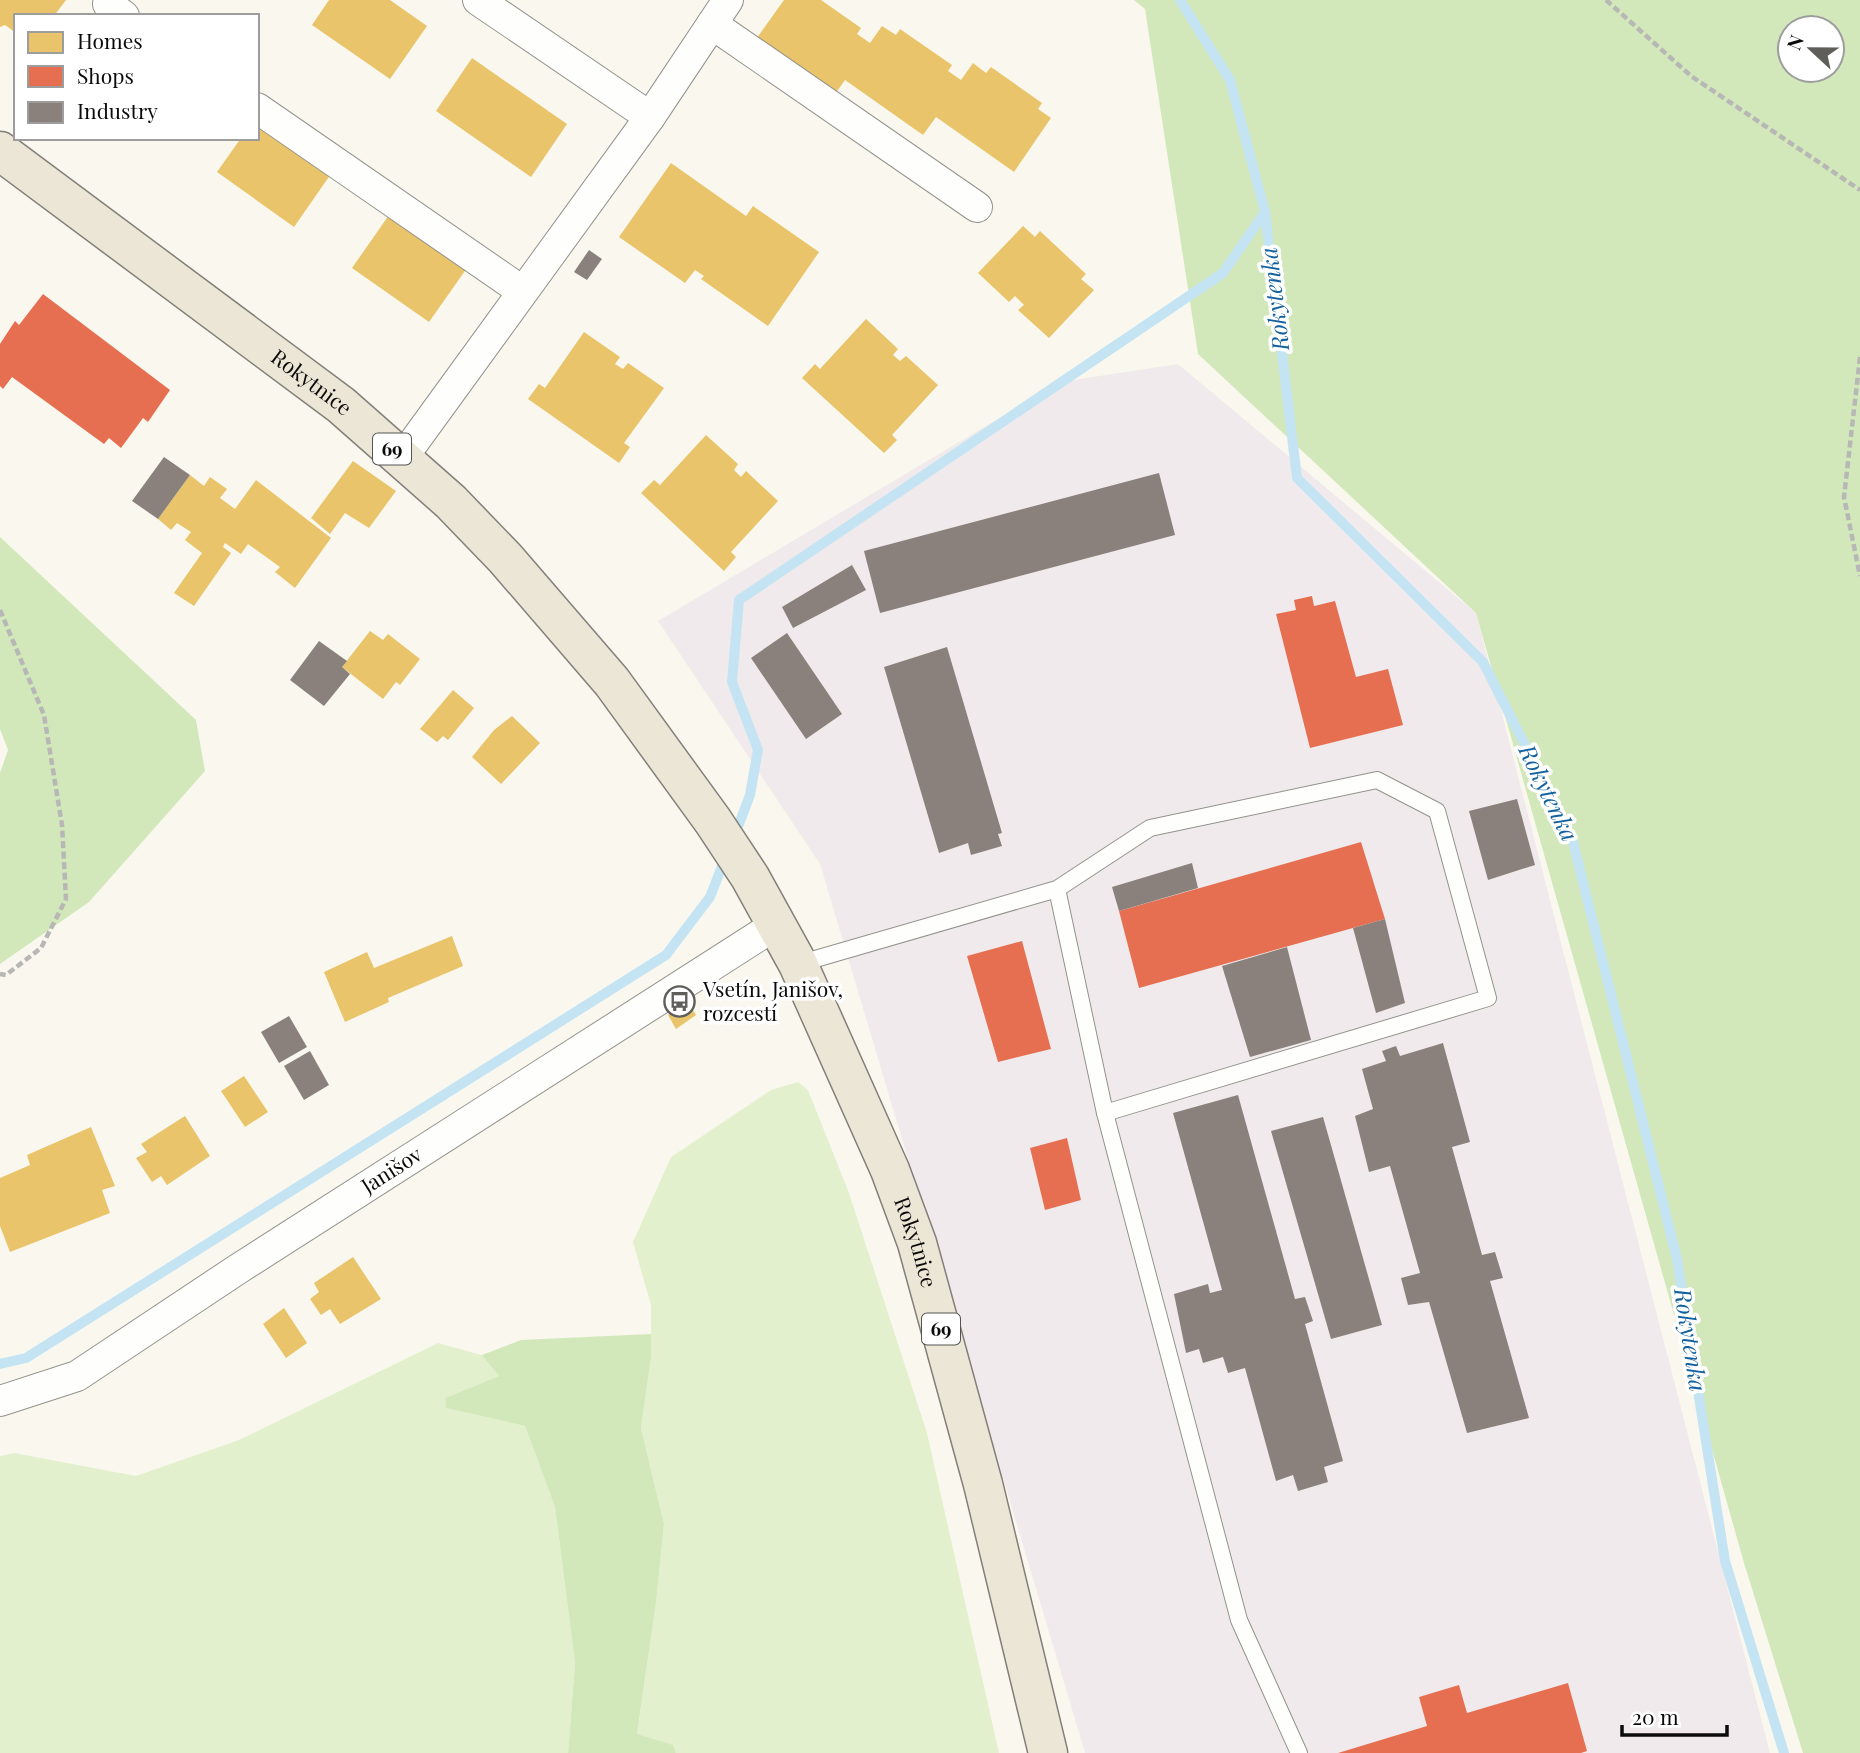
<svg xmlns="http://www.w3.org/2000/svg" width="1860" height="1753" font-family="'Playfair Display',serif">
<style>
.industrial{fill:#f1eaec}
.green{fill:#e2f0ce}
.forest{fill:#d2e8bb;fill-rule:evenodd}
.homes{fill:#e9c46a}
.shops{fill:#e76f51}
.industry{fill:#8a817c}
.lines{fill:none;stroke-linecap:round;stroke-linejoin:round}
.stream{stroke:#c4e4f4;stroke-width:10}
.lane-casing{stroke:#93928d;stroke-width:18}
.street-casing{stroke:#93928d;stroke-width:32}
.primary-casing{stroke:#807f7a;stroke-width:41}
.path{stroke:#b7b7b5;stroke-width:4.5;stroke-dasharray:7 3.5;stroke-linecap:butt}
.lane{stroke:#fefefc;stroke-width:16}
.street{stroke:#fefefc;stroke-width:30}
.primary{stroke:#ece6d6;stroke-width:38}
.labels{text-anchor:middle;stroke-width:7;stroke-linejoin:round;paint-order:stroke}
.shield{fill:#fff;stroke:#545454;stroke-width:2}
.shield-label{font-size:19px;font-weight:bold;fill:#0b0b0b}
.street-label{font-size:21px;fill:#0b0b0b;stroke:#fff}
.poi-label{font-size:21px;fill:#0b0b0b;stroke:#fff;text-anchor:start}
.water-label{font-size:23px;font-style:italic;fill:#13619e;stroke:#fff}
</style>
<rect width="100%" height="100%" fill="#faf8ee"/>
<polygon class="industrial" points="1178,364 1476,613 1770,1753 1085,1753 820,864 658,621 1060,382"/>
<g class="green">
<polygon points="798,1082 808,1090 849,1193 927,1433 999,1753 676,1753 672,1745 637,1735 656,1603 664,1524 641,1428 651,1358 651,1305 633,1242 671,1157 771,1090"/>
<polygon points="438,1343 485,1356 499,1376 445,1398 446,1408 525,1426 555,1507 575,1663 568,1753 0,1753 0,1456 14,1453 136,1476 239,1440"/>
</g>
<g class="forest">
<path d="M1134 0H1860V1753H1803L1744 1563 1476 613 1198 354 1145 9ZM1832 28V70H1790V28Z"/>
<polygon points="0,537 196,720 205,771 89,902 0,964 0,773 8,750 0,729"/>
<polygon points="651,1334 651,1358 641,1428 664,1524 656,1603 637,1734 673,1745 676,1753 568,1753 575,1663 555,1507 525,1426 446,1408 445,1398 499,1376 482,1355 521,1340"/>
</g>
<g class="homes">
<polygon points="0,0 66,0 54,16 16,16 16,33 5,25 0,27"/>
<polygon points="329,0 390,0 427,26 390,79 312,25"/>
<polygon points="784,0 821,0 861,28 857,34 870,43 882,26 896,35 900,29 952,65 948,71 961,80 973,63 986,73 991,67 1042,103 1038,109 1051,118 1014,172 936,117 923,135 845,80 833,97 754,42"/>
<polygon points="472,58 567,124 531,177 436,111"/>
<polygon points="257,120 333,171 294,227 217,172 241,138 257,138"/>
<polygon points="671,163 746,216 753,206 819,252 768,326 701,279 704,276 695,270 685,283 619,237"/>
<polygon points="389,215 467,268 429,322 352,268"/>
<polygon points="1023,226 1035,237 1040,231 1086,274 1081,279 1094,290 1049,338 1018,310 1024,305 1015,296 1009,302 978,273"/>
<polygon points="866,319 898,349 893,355 900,361 906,356 938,385 892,435 897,440 884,453 802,378 815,364 820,369"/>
<polygon points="584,332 620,357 615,364 623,369 628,363 664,388 624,443 630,447 619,463 528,399 539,384 545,388"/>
<polygon points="706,435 738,464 734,470 741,477 746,471 778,501 731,552 736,557 724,571 641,493 654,480 660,485"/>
<polygon points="353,461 396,491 369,528 345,513 330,534 311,518"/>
<polygon points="190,475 204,486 210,477 227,489 220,498 235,509 256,480 331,538 295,588 275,572 280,567 248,544 241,554 225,543 223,547 231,553 194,606 174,593 202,553 185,540 191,532 177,523 171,530 158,519"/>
<polygon points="370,631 383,640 388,634 420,659 400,685 396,682 383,699 342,667"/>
<polygon points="453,690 474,708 448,740 443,736 437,742 420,729"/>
<polygon points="512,716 540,743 501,784 472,757 494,730"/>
<polygon points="452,936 463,966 388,998 389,1002 345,1022 324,972 367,952 374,968"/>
<polygon points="688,1002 696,1015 676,1029 668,1015"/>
<polygon points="244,1076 268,1112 245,1127 221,1091"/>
<polygon points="185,1116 210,1156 167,1185 161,1176 152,1182 136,1158 147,1152 141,1144"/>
<polygon points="91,1127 115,1186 102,1190 110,1213 10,1252 0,1226 0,1178 30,1165 27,1155"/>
<polygon points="353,1257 381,1299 340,1324 330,1309 321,1315 310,1299 319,1292 314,1283"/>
<polygon points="284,1308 307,1343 286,1358 263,1324"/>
</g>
<g class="shops">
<polygon points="43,294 170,390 148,422 143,418 121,448 109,438 104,444 12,377 3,389 0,386 0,344 15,321 19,325"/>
<polygon points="1312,596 1314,606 1335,601 1356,677 1388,669 1403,725 1310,748 1276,614 1296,610 1294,600"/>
<polygon points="1361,842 1385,919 1139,988 1119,911"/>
<polygon points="1022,941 1051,1049 998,1062 967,956"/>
<polygon points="1067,1138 1081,1200 1045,1210 1030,1148"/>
<polygon points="1568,1683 1587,1751 1581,1753 1338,1753 1427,1726 1419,1697 1459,1685 1467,1713"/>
</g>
<g class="industry">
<polygon points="589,250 602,259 587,280 574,272"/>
<polygon points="164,457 190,475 158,519 132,501"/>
<polygon points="1159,473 1175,535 880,613 864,551"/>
<polygon points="852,565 866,590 793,628 782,607"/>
<polygon points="787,633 842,714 806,739 751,658"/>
<polygon points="319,641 347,661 342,667 350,674 324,706 290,680"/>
<polygon points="947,647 1002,833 998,834 1002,846 971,855 968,843 939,853 884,667"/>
<polygon points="1517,799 1535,865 1488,880 1469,811"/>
<polygon points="1192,863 1198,888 1119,911 1112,887"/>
<polygon points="1385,919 1405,1003 1376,1013 1353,928"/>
<polygon points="1287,947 1311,1040 1250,1057 1222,966"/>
<polygon points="289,1016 307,1047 279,1063 261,1032"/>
<polygon points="1443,1043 1470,1142 1452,1147 1482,1255 1495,1252 1503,1278 1490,1281 1529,1418 1467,1433 1429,1302 1408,1305 1401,1278 1420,1273 1390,1166 1369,1172 1355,1116 1373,1109 1362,1069 1386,1061 1382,1051 1396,1046 1400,1056"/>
<polygon points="310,1051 329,1085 304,1100 284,1066"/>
<polygon points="1238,1095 1295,1299 1305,1297 1313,1321 1305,1324 1343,1461 1324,1467 1328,1482 1298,1491 1293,1475 1276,1481 1245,1368 1228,1373 1223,1357 1203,1363 1199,1349 1186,1353 1174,1294 1208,1284 1210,1293 1222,1290 1173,1113"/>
<polygon points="1323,1117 1382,1325 1331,1339 1271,1131"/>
</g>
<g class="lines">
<g class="stream">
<polyline points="1180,0 1230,80 1265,212 1297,478 1483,662 1572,838 1677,1259 1725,1561 1784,1753"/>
<polyline points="734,837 750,795 758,750 732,682 739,600 1223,273 1265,212"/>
<polyline points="0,1364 26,1358 666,955 710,897 726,856"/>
</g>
<defs>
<g id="lane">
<polyline points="798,964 1057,889 1150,828 1377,780 1437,811 1488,998 1105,1113 1057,889"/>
<polyline points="1105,1113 1239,1620 1299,1753"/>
</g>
<g id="street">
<polyline points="108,4 124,16"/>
<polyline points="712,24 977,207"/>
<polyline points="257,108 522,291"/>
<polyline points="650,117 728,0"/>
<polyline points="403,457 650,117 478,0"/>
<path id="s1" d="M0 1401 77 1376 238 1269 777 924"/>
</g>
<g id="primary">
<path id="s2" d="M0 151 341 405 451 502 505 558 612 682 713 821 750 877 798 964 890 1170 917 1243 983 1484 1048 1753"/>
</g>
</defs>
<use href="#lane" class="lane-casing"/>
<use href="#street" class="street-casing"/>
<use href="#primary" class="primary-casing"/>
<g class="path">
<polyline points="1606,0 1691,76 1860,190"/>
<polyline points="1860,357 1844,497 1860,576"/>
<polyline points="0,610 44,715 62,825 66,899 41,948 6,975 0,974"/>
</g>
<use href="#lane" class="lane"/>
<use href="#street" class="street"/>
<use href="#primary" class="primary"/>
</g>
<defs>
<symbol id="bus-ring" viewBox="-11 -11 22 22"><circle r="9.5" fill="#fff" stroke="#5f5e5a" stroke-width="1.5"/><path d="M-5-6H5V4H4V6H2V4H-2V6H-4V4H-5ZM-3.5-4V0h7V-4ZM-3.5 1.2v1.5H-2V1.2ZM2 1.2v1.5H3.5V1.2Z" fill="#5f5e5a"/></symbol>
</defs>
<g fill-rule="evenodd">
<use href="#bus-ring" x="662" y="984" width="35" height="35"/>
</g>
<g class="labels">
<g class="shield">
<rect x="373" y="433.5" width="38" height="31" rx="5"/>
<rect x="922" y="1313.5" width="38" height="31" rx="5"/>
</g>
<g class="shield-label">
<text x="392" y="456">69</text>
<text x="941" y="1336">69</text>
</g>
<g class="street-label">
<text dy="7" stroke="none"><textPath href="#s2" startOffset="388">Rokytnice</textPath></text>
<text dy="7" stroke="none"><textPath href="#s1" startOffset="457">Janišov</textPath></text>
<text dy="7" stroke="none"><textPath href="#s2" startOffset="1454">Rokytnice</textPath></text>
</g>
<g class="poi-label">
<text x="703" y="997">Vsetín, Janišov,<tspan x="703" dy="24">rozcestí</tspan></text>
</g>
<g class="water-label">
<text transform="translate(1275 299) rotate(-97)" y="8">Rokytenka</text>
<text transform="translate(1548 793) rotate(64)" y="8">Rokytenka</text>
<text transform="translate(1690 1340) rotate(81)" y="8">Rokytenka</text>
</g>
</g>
<rect x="14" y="14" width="245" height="126" fill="#ffffff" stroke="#9d9d9d" stroke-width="2"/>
<rect x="28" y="32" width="35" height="21" fill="#e9c46a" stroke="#9d9d9d" stroke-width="2"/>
<text x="77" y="49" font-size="21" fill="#0b0b0b">Homes</text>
<rect x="28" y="66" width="35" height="21" fill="#e76f51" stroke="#9d9d9d" stroke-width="2"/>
<text x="77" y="84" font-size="21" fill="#0b0b0b">Shops</text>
<rect x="28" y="102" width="35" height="21" fill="#8a817c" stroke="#9d9d9d" stroke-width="2"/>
<text x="77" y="119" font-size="21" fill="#0b0b0b">Industry</text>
<g transform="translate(1811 49) rotate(292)"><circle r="33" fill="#ffffff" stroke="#9d9d9d" stroke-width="2"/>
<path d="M0-5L12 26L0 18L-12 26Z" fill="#5f5e5a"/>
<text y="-10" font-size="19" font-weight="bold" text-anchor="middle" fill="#0b0b0b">N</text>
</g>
<path d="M1622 1725v10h105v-10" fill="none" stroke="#0b0b0b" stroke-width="3.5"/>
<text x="1632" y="1725" font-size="21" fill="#0b0b0b" stroke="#ffffff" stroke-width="5" paint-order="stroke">20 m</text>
</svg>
